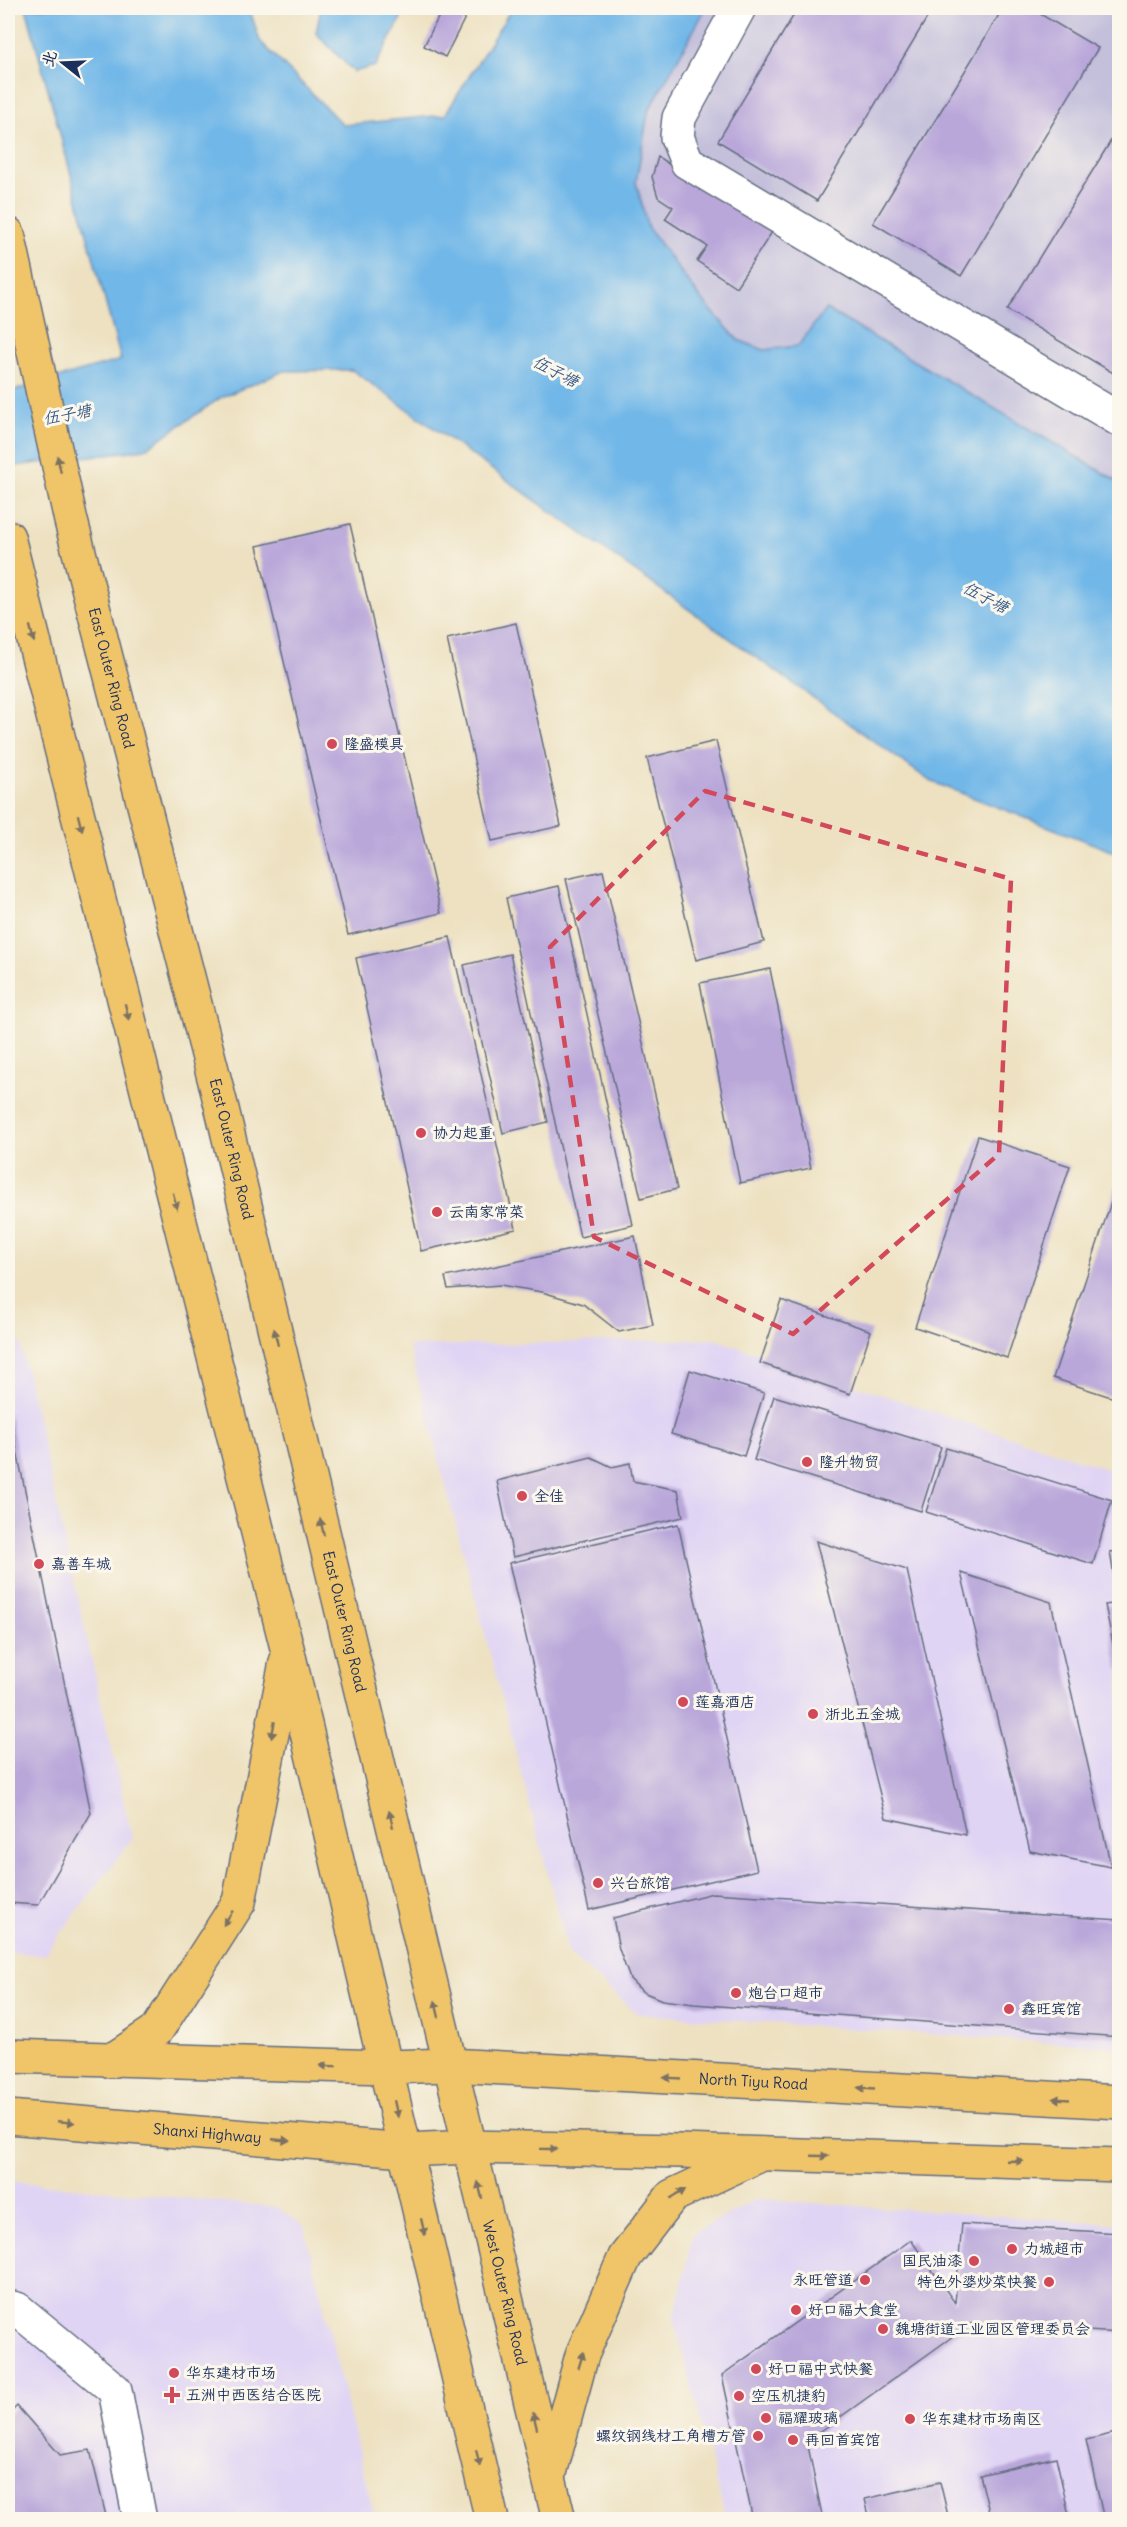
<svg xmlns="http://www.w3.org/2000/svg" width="1127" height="2527" font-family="Delius,'LXGW WenKai TC',sans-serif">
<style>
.built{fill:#e0d4f4}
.industrial{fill:#c4c0db}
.water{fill:#71b7e8;stroke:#4673a3;stroke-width:1.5}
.building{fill:#b9a7da}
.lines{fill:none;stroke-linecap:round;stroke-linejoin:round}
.minor-casing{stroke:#646d81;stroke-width:36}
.major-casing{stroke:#646d81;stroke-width:36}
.highway-casing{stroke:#646d81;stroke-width:36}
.minor{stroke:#fff;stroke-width:33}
.major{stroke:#f0c469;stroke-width:33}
.highway{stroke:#f0c469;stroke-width:33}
.oneway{fill:#7b7263}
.marked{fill:none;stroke:#d1495b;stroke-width:4.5;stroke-dasharray:12 8;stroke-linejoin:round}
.poi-dot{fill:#d1495b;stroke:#fbf7ec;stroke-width:2}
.labels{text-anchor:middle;stroke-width:6;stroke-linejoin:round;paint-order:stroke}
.street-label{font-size:15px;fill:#1b2f5e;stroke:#fbf7ec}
.poi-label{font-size:15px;fill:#1b2f5e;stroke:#fbf7ec;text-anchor:start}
.water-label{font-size:16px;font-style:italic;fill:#355887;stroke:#fbf7ec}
</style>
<rect width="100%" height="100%" fill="#fbf7ec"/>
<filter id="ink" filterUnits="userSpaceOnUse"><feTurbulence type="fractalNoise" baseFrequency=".0167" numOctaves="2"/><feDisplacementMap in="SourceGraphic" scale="12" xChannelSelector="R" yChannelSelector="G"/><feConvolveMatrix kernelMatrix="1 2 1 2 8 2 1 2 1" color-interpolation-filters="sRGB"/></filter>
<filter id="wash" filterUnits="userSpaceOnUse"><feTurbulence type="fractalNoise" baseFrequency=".008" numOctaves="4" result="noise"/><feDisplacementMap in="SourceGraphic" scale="24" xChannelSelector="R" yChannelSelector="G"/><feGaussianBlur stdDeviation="1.35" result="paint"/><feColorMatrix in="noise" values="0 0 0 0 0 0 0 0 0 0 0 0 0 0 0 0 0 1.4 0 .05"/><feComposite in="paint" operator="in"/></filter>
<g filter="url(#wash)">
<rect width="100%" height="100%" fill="#ede1c1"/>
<g class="built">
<polygon points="8,1289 132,1839 44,1955 8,1952"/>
<polygon points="714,1339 1119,1473 1119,2047 638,2014 569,1954 409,1346"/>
<polygon points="8,2181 276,2207 304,2226 375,2519 8,2519"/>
<polygon points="756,2199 1119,2224 1119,2519 726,2519 674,2319 693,2234"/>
</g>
<polygon class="industrial" points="706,8 1119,8 1119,482 826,309 798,346 764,350 738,340 701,299 648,228 636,182 648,112"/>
<g class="water">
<polygon points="26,8 249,8 260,41 343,125 445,115 512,8 706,8 648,112 636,182 648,228 701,299 738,340 764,350 798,346 826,309 1119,482 1119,854 930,781 352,370 284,371 222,397 145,449 8,467 8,392 121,360"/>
<polygon points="321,8 402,8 401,19 375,66 354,72 316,33"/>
</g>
<g id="blocks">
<g class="building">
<polygon points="443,8 470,8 445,57 424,46"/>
<polygon points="798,8 933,8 817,201 718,141"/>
<polygon points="1003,8 1030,8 1098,48 961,276 873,223"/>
<polygon points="1120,126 1120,377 1007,310"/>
<polygon points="658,157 772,232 736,287 697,261 707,246 665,219 673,207 658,197 652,177"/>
<polygon points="350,524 441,913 348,935 257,546"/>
<polygon points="516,623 561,826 492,841 447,639"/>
<polygon points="716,741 764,942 696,960 647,758"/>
<polygon points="603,871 677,1189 641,1198 566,879"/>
<polygon points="559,886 633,1225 580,1237 506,898"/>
<polygon points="450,937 516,1229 421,1251 356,958"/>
<polygon points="510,954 548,1122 503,1133 464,965"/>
<polygon points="770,969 811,1168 740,1183 700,983"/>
<polygon points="978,1136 1070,1166 1007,1358 915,1327"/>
<polygon points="1119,1178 1120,1178 1120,1400 1053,1378"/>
<polygon points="635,1236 653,1325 619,1332 583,1304 542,1292 500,1285 448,1289 445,1277"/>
<polygon points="781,1300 871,1331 850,1394 760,1363"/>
<polygon points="690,1370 764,1393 744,1456 671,1434"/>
<polygon points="774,1396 941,1447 921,1511 754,1460"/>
<polygon points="9,1412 91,1813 38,1905 8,1903 8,1808 11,1802 8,1787"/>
<polygon points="946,1448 1112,1500 1093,1564 926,1512"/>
<polygon points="591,1457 612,1467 630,1463 633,1481 678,1490 683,1517 513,1557 497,1481"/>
<polygon points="678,1524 757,1870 589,1910 509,1563"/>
<polygon points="816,1541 907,1570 966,1835 886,1818"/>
<polygon points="1120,1551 1120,1599 1118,1600 1110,1552"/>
<polygon points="961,1573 1051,1602 1111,1867 1030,1851"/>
<polygon points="1120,1603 1120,1669 1118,1669 1105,1605"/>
<polygon points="713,1893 1120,1920 1120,2037 694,2004 662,2000 643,1992 630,1979 619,1949 613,1918"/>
<polygon points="962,2224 1120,2233 1120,2333 970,2324 807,2441 823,2520 753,2520 722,2375 911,2240 955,2303"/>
<polygon points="17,2406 60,2455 90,2450 107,2520 8,2520 8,2415"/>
<polygon points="1120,2432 1120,2520 1104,2520 1086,2440"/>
<polygon points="1056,2457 1070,2520 991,2520 980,2475"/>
<polygon points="940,2482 949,2520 870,2520 865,2499"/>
</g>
</g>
</g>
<g filter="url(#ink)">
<use href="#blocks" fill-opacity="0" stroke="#646d81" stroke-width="1.5"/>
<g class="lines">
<defs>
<g id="minor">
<polyline points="739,8 679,118 677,137 687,162 1120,420"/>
<polyline points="8,2307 17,2309 115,2390 140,2520"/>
</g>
<g id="major">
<path id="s1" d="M8 2056 386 2067 450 2065 1120 2102"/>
<path id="s2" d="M8 2117 405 2150 470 2147 680 2151 1120 2165"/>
</g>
<g id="highway">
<path id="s3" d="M8 234 71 521 222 1109 559 2520"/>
<polyline points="8,537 288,1652 492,2520"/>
<polyline points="111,2061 157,2030 239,1902 286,1662"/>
<polyline points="550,2473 582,2355 625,2257 672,2196 762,2154"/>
</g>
</defs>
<use href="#minor" class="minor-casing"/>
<use href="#major" class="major-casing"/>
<use href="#highway" class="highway-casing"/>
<use href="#minor" class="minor"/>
<use href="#major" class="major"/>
<use href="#highway" class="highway"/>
</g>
<defs><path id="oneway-solid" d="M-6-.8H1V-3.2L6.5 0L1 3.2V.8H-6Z" transform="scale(1.5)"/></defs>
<g class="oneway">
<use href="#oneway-solid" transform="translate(59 464) rotate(-102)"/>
<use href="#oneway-solid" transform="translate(32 634) rotate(76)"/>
<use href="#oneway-solid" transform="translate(80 823) rotate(76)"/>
<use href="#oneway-solid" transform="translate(127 1012) rotate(76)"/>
<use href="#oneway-solid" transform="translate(175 1201) rotate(76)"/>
<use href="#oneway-solid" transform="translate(276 1337) rotate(-103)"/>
<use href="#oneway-solid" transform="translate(322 1527) rotate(-103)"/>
<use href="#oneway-solid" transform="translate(273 1730) rotate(101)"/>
<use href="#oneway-solid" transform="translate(391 1819) rotate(-103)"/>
<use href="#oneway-solid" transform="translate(228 1918) rotate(123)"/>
<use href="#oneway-solid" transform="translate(437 2009) rotate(-103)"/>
<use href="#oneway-solid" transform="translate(328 2066) rotate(-179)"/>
<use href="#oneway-solid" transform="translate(672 2078) rotate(-177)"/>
<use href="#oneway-solid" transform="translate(866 2088) rotate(-177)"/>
<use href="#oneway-solid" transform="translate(1061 2099) rotate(-177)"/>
<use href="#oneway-solid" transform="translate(396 2109) rotate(77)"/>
<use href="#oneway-solid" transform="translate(66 2122) rotate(5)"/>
<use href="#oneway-solid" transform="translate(281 2140) rotate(5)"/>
<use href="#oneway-solid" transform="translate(549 2149) rotate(1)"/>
<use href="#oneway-solid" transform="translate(820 2156) rotate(2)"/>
<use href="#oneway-solid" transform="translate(1015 2161) rotate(2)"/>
<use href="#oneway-solid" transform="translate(480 2190) rotate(-104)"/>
<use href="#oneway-solid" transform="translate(678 2194) rotate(-31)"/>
<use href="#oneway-solid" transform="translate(423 2227) rotate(77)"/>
<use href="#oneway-solid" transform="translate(581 2360) rotate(-73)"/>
<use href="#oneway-solid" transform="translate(535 2421) rotate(-104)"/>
<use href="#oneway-solid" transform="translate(478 2458) rotate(77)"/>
</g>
</g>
<path class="marked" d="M705 791 1011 879 999 1154 793 1334 594 1237 550 947Z"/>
<g class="poi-dot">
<circle cx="332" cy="744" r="6"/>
<circle cx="421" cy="1133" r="6"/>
<circle cx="437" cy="1212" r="6"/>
<circle cx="807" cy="1462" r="6"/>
<circle cx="522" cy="1496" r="6"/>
<circle cx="39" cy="1564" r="6"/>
<circle cx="683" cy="1702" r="6"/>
<circle cx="813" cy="1714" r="6"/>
<circle cx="598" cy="1883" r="6"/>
<circle cx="736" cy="1993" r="6"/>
<circle cx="1009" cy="2009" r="6"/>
<circle cx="1012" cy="2249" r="6"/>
<circle cx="974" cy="2261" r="6"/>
<circle cx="865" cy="2280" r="6"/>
<circle cx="1049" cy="2282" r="6"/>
<circle cx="796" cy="2310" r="6"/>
<circle cx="883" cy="2329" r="6"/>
<circle cx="756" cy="2369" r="6"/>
<circle cx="174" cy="2373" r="6"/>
<path d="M169 2386h6v6h6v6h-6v6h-6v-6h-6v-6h6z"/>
<circle cx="739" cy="2396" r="6"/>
<circle cx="766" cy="2418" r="6"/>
<circle cx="910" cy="2419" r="6"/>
<circle cx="758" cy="2436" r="6"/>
<circle cx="793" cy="2440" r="6"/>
</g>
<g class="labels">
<g class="street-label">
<text dy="5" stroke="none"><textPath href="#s3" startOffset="456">East Outer Ring Road</textPath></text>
<text dy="5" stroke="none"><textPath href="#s3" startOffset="942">East Outer Ring Road</textPath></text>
<text dy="5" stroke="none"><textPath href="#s3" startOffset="1428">East Outer Ring Road</textPath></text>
<text dy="5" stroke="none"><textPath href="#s1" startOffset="746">North Tiyu Road</textPath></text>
<text dy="5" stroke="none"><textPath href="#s2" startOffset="200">Shanxi Highway</textPath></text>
<text dy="5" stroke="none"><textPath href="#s3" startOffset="2118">West Outer Ring Road</textPath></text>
</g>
<g class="poi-label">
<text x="344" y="749">隆盛模具</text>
<text x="433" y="1138">协力起重</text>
<text x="449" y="1217">云南家常菜</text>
<text x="819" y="1467">隆升物贸</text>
<text x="534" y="1501">全佳</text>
<text x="51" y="1569">嘉善车城</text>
<text x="695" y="1707">莲嘉酒店</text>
<text x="825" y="1719">浙北五金城</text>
<text x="610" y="1888">兴台旅馆</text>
<text x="748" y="1998">炮台口超市</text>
<text x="1021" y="2014">鑫旺宾馆</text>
<text x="1024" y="2254">力城超市</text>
<text x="962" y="2266" text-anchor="end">国民油漆</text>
<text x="853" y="2285" text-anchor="end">永旺管道</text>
<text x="1037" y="2287" text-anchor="end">特色外婆炒菜快餐</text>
<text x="808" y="2315">好口福大食堂</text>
<text x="895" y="2334">魏塘街道工业园区管理委员会</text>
<text x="768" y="2374">好口福中式快餐</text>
<text x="186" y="2378">华东建材市场</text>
<text x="186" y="2400">五洲中西医结合医院</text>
<text x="751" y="2401">空压机捷豹</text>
<text x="778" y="2423">福耀玻璃</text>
<text x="922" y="2424">华东建材市场南区</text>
<text x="746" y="2441" text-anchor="end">螺纹钢线材工角槽方管</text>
<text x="805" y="2445">再回首宾馆</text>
</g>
<g class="water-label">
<text transform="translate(556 371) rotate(28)" y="6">伍子塘</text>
<text transform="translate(67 414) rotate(-10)" y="6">伍子塘</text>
<text transform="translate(986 597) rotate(28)" y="6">伍子塘</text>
</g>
</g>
<rect width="1127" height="2527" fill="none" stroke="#fbf7ec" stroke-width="30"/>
<g transform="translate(63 63) rotate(288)" stroke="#fbf7ec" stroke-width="4.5" paint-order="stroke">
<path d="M0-4.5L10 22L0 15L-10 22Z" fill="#1b2f5e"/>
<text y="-9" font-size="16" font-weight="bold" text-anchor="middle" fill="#1b2f5e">北</text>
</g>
</svg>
